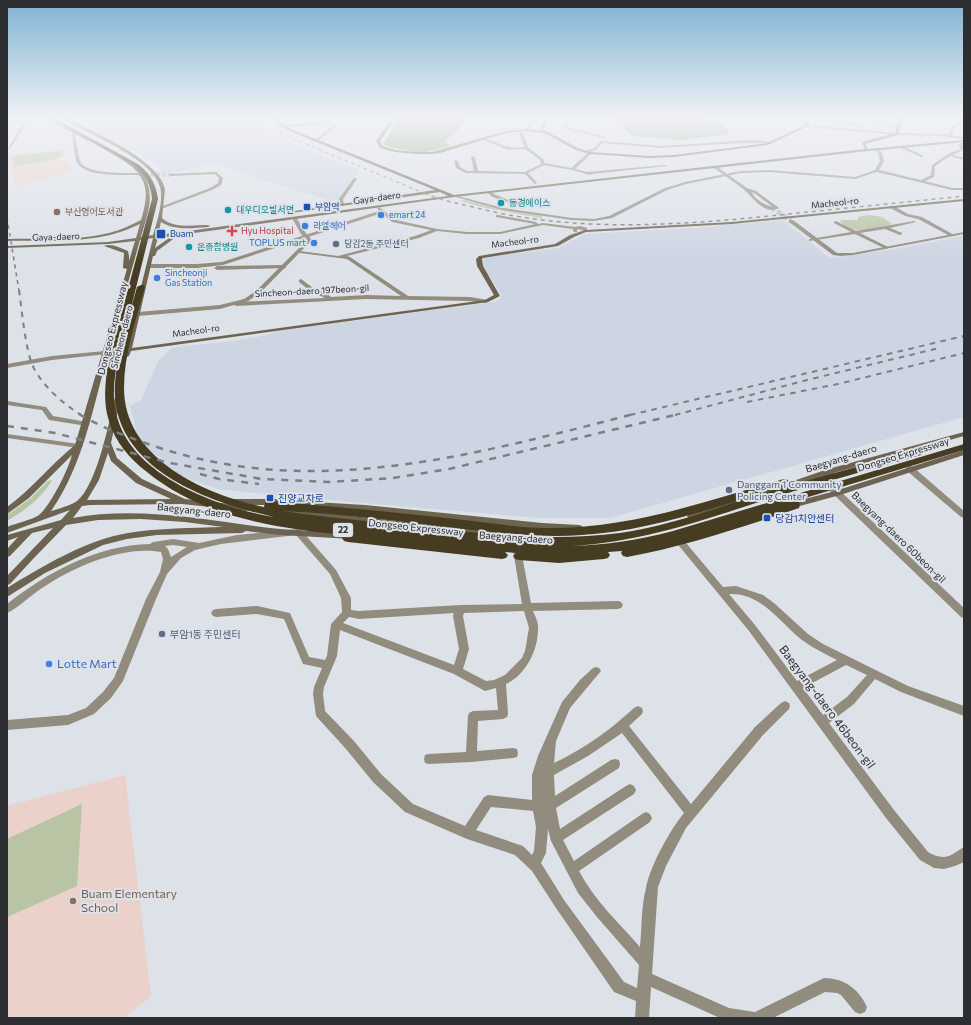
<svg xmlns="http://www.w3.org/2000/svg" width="971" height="1025" font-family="Commissioner,'Noto Sans KR',sans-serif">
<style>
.built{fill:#ced5e2}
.education{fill:#ead1c9}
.green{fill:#b8c4a4}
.forest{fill:#99a586}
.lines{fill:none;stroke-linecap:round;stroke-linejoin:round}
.minor-tunnel{stroke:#babdc3;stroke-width:4;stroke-dasharray:4 2;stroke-linecap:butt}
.tertiary-tunnel{stroke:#babdc3;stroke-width:5;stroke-dasharray:5 2.5;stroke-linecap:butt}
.minor{fill:#928c7f;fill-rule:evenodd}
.tertiary{fill:#928c7f;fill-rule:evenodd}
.secondary{fill:#6c6450;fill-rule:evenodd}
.trunk{fill:#463c22;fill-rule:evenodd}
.rail-far3{stroke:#7d7f84;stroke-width:1;stroke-dasharray:3.5 3.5;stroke-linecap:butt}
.rail-far2{stroke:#7d7f84;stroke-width:1.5;stroke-dasharray:4 4;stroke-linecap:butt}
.rail-far1{stroke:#7d7f84;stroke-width:2;stroke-dasharray:5.5 5.5;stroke-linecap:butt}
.rail{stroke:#7d7f84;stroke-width:2.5;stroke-dasharray:7 7;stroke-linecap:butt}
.culture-dot{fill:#0f9aa8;stroke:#dde1e8;stroke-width:1.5}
.transit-dot{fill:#1a4fb4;stroke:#dde1e8;stroke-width:1.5}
.education-dot{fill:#8d6e63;stroke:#dde1e8;stroke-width:1.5}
.shop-dot{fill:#3f7fe0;stroke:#dde1e8;stroke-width:1.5}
.health-dot{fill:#e0444e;stroke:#dde1e8;stroke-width:1.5}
.service-dot{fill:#5c6f8a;stroke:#dde1e8;stroke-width:1.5}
.labels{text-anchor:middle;stroke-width:4;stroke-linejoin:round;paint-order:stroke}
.far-street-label{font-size:9px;fill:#2d2e31;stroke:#dde1e8}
.far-culture-label{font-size:9px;fill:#0d838f;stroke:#dde1e8;text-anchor:start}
.far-transit-label{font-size:9px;fill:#164399;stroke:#dde1e8;text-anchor:start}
.far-education-label{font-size:9px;fill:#785e54;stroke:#dde1e8;text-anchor:start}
.far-shop-label{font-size:9px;fill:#366cbe;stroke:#dde1e8;text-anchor:start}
.far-health-label{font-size:9px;fill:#be3a42;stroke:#dde1e8;text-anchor:start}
.far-service-label{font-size:9px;fill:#4e5e75;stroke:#dde1e8;text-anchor:start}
.shield{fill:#dde1e8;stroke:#626468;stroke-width:1}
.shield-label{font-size:9px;font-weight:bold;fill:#2d2e31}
.street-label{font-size:10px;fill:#2d2e31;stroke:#dde1e8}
.service-label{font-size:10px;fill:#4e5e75;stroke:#dde1e8;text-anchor:start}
.transit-label{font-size:10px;fill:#164399;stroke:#dde1e8;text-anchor:start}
.near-shop-label{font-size:12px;fill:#366cbe;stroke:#dde1e8;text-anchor:start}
.near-street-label{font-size:12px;fill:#2d2e31;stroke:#dde1e8}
.near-education-label{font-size:12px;fill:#785e54;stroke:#dde1e8;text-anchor:start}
</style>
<rect width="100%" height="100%" fill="#dde1e8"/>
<g class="built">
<polygon points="67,117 236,117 332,160 360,170 340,199 331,201 241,173 218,164 207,164 178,172 162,173 158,166 145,156 122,145 124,144 113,138 110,139"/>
<polygon points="783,220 827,256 832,258 894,249 964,236 964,417 610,518 538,518 272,495 218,489 150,465 136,430 130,406 141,400 159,360 172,348 177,347 233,341 262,336 279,331 494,302 500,299 502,295 485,270 482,261 486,257 558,248 585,234 695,228"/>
</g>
<g class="education">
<polygon points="909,117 964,117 964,119 935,125 921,123 909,118"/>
<polygon points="65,149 65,155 57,159 65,161 74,171 15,186 8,155"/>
<polygon points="125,775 151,996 124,1018 7,1018 7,806"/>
</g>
<g class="green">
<polygon points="62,151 63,155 54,160 15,166 12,156"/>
<polygon points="465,200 503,208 538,214 543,216 541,218 486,208 459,201"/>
<path d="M868 215 882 217 892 224C878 227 848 238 840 220H858V217Z"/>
<path d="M52 480C41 499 25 510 7 521V515L31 498 48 481Z"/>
<polygon points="82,804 77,886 7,917 7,839"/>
</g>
<g class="forest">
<polygon points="400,117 463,117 468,118 457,131 445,141 450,146 422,153 394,148 383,145"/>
<polygon points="606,117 707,117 721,124 728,130 728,134 685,140 632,136 621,124"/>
</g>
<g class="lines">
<polyline class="minor-tunnel" points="138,174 170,175"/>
<polyline class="tertiary-tunnel" points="771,207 791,221"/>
<g class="minor">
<path d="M313 117C318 117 322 120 326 120 333 121 340 117 347 117L330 122 338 125 316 142 315 140 334 125 326 122 315 125 283 127 281 126 323 121Z"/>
<polygon points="534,117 541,117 536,119 527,131 525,131"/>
<polygon points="545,117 549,117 543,131 540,132"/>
<polygon points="563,117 570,118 567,127 606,137 604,138 565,129 563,126 566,118"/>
<polygon points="848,117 856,117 900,126 898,127"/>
<polygon points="21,119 27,122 10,149 8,149 23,122 19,120"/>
<path d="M964 120V122L955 127 950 137H948C949 128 955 122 964 120Z"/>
<polygon points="846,122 861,125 863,126 861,127 845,124"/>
<path d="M72 131 75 132C76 138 78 158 81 163 88 174 126 173 138 173L140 174 138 175C123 175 88 177 78 164 75 160 72 137 72 131Z"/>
<path d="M521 132 523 133 528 147 543 159 545 163 571 168 588 153H586V151L594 148 601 141 662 146 750 140 774 142 772 143H739L662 148 602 143 596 150 590 152 591 154 575 169 587 172 665 165 667 166 592 174 590 175 572 170 544 165 528 173 537 183 535 184 525 174 466 173 456 168 454 161 456 160 458 161 460 167 467 171H474L471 157 473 156 475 157 478 171 525 172 541 164 540 160 525 149 508 150 481 139 483 138C497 142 509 150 524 147L519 133Z"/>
<polygon points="964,142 963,150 953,155 964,158 964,160 950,156 935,166 934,177 925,181 952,188 964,188 964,190 952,190 877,172 855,179 770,172 741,173 686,184 667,190 612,218 594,221 572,220 503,210 452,196 454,195 503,208 572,218 594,219 609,216 665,188 685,182 741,171 770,170 855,177 875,170 880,161 878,153 875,149 877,148 882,153 884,161 879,170 921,180 931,175 932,165 948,154 960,149 959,144"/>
<polygon points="901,146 903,146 924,156 921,157 901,148"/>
<polygon points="216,172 223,178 221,185 212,190 164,208 160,207 210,188 218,183 219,178 215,174 170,176 169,174"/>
<polygon points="354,178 357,179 343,199 344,205 340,206 339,199"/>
<polygon points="489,191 496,195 514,202 512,203 492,197 487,192"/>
<polygon points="890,206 894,206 908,214 922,217 954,235 950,236 918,219 905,216 890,208"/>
<polygon points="379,207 396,220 437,229 467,232 500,232 535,224 496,217 496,215 498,215 536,222 538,224 543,223 575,227 580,226 587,228 587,231 583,232 583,230 577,229 577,232 575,232 573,231 573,229 543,225 500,234 467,234 437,231 419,238 347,256 350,257 408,296 470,297 488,300 489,301 486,303 470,301 366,299 236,306 233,304 236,302 325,298 309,290 299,282 299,280 301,279 313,288 326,293 331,297 366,295 401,296 347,259 300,253 298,252 300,251 338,256 415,236 431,230 392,222 382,213 223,265 197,268 149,268 146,266 149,264 197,264 222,262 379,211 377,208"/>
<polygon points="836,221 856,231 914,221 916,222 890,228 902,233 902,234 900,235 885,229 860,233 888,247 888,248 886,249 855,234 809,241 809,239 811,239 851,232 834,223 834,222"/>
<polygon points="284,265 286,266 286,268 217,270 214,268 217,266"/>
<polygon points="105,351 108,353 107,354 52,360 7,368 7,364 52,356"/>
<polygon points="7,401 46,407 53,416 87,422 90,424 87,426 49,420 42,410 7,405"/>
<polygon points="910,466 913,467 964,511 964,518 961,517 907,471 906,469 907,467"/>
<path d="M298 529 301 530 336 570 351 598V610L359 611 460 605 522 604 513 550 514 548H520L521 550 531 603 618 601 621 602 623 605 621 608 618 609 533 611C535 616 539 623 538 629 538 650 526 675 506 684L508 714 507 717 503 719 478 721 477 751 513 748 517 749 518 753 517 757 513 758 471 762 429 764 425 763 424 759 425 755 429 754 466 752 468 716 469 713 473 711 498 710 496 688 485 691 454 674 340 630 337 656 324 687 323 694 325 711 354 741 381 774 413 804 465 826 484 797 488 795 532 800V775L538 756 562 702 580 680 593 668 596 667 599 668 601 671 570 708 556 741 554 763C584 749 610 730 634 708L638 706 642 708 643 711 642 714 629 726 691 804 755 727 781 703 785 701 789 703 790 706 789 709 763 735 686 828 666 866 658 887 652 974 729 1008 755 1012 824 978C844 978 859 989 867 1007L865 1012 860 1014 855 1012 841 995 837 993 825 992 773 1018H720L651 987 649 1018H635L636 1001 614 992 556 908 532 871 515 855 467 839 405 812 373 782 346 749 316 716 313 694 314 687 322 668 303 664 284 619 257 614 216 617 213 616 211 613 213 610 216 609 257 606 290 613 309 657 325 660 327 656 331 624 342 612 341 598 330 574 296 535 221 544 195 550 181 558 167 574 156 599 123 681 111 698 94 714 68 725 7 730V720L68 715 86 708 103 692 114 678 146 599 160 572 163 559 161 552C123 545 73 567 42 588 32 594 17 609 7 613V604C48 572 97 545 150 544L153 542 173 539 199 543 237 535ZM173 545 187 547 171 557 168 549 165 546ZM524 611 529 628 525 651 522 658 505 675 494 680 486 681 463 669 469 649 463 616 464 613ZM454 613 453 616 459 649 454 665 343 623 349 617 359 619ZM622 733 684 813C670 830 650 866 646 888 641 907 642 927 640 947 619 923 594 900 579 871L650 822 652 818 650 814 646 812 642 814 574 861 563 840 634 794 636 790 634 786 630 784 626 786 560 829 556 808 619 768 620 764 619 760 615 759 611 760 555 796 554 775 588 756ZM491 807 533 811 536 827 534 851 532 855 523 846 476 830ZM548 829 551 841 578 893 597 917 639 965 637 988 624 982 564 900 541 863 546 853Z"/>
<path d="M678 536 681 537 723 587 736 586 763 595 774 603 808 634 823 644 908 686 964 706V716L901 692 875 679 854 704 829 723 894 810 928 852C936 857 945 859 953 854 957 852 960 849 964 847V862L955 866 944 869 934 868 920 860 886 818 749 631 675 541 674 539 675 537ZM729 594C761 592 780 623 802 640 813 648 825 654 837 660L797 681 755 625ZM846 665 867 675 847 697 823 715 803 688Z"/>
</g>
<g class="tertiary">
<polygon points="22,117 26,117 22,121 7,126 7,124 20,119"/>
<polygon points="807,125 897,133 943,134 964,137 964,139 943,136 897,135 806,127"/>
<path d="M714 166H716L747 188 756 191 779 208C764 216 752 196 742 188 733 181 723 175 714 168ZM752 192 754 193 773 207C765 205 754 199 752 192Z"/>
<polygon points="292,217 296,217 305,232 312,240 260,293 248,301 220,309 138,316 135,314 138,312 220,305 244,299 256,291 307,240 301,234 292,218"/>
<polygon points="789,220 793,220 837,253 853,253 964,232 964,234 853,255 840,256 833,255 789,222"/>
<polygon points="7,434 79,444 83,446 79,448 7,438"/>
<polygon points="830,469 834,472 831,482 837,488 964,608 964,618 961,617 831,492 823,482 826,472"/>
</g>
<g class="secondary">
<polygon points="43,117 47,117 91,140 88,141"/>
<path d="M60 117H64C90 130 159 159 165 189L162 218C174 229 193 225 208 225L210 226 208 227C193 228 175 231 161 222L158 235 448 196 440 192 292 213V211H294L435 190 304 137 282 127 269 117C277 117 280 122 286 126 292 130 299 132 306 135L454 195 865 149 862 142 895 133 899 117H903L898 135 865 144 868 149 964 140V142L859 152 454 197 158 238 155 248 172 236 176 237 157 251 155 256H153L132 348 485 300 494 295 477 266 476 259 479 256 555 244 570 235 585 230 732 222 964 199V201L732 224 586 232 574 237 558 246 483 258 482 259 483 266 500 296 488 302 131 351 129 356 127 357 124 355 125 352 108 354C93 407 83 466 51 511 58 509 72 505 77 501 97 485 109 422 115 397L118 395 121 397 111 443 117 458 142 479 185 499 231 504 230 502 231 500 234 499H278L282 502 278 505H242L249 506 250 508 249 510 246 511 182 504 90 505 82 506 73 518C138 506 204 520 270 528 297 531 325 531 352 533L355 534 356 536 355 538 352 539 281 535 246 531 242 533 157 535 127 539 103 545 45 573 7 597V588C41 567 88 539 128 533 160 528 191 528 223 527L185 522 141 519 98 520 66 525 33 559 10 584 7 585V576L53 528 32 533 10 556 7 557V549L18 537 7 541V535L61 520 70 510 7 533V527C14 524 34 519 39 515 51 505 68 470 72 455L29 498 7 514V507C32 489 51 464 75 445L127 269 123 268 124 253 104 246C111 243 120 248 128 251L129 256V261L135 241 108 244 7 248V246L108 242 136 238 140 224C98 245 52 240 7 241V239C41 238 76 241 109 233 121 230 131 225 141 220 150 191 148 176 121 159V157C126 158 132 163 136 167 159 188 148 212 141 237L153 235C157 222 164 200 160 187 152 157 84 133 60 117ZM153 238 126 348 109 351 140 240ZM108 453 111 461 136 483 171 499 87 500 99 480Z"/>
<polygon points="393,117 397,117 380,141 382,146 395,150 417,152 432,152 506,131 525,129 546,131 578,148 590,152 649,156 674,155 767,143 805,125 805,117 809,117 809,126 768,145 674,157 649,158 590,154 576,150 544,133 525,131 506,133 440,153 432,154 417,154 395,152 380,148 376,141"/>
<polygon points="964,432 964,436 834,473 779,492 775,489 776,487 828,469"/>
<polygon points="964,450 964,455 840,495 789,509 785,506 786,504 835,491"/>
<polygon points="755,493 758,494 759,496 758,498 691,520 687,517 688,515"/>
<polygon points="298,501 365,505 542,523 579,525 582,526 583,528 582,530 579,531 542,529 365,511 298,507 294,504"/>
<polygon points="287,509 508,533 511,534 512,536 511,538 508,539 287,515 283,512"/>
</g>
<path class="trunk" d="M47 117H52L138 164C150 173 156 184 158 199L130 312 137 287 141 285H144L145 287C136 320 124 354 124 388 124 459 206 495 264 507L265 503C278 499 310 505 325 506 372 510 418 515 464 520 490 523 516 527 542 528 627 530 703 502 784 479L788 480 789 483 788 486 917 450 922 453 921 455C871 469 821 483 771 498 703 520 643 542 571 546 606 545 639 540 673 531L964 444V450L795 501 799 502 800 505 799 508C742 527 686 546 627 557L623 556 621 553 622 551 608 552 610 555 608 558 604 559 559 563 519 560 515 559 513 556 516 553 505 552 508 555 506 558 502 559 348 542 344 541 342 538 344 535C275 528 202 517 147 472 130 459 115 442 109 421 103 403 105 383 108 364L152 199C151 185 145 175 134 166ZM119 354C116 371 113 389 116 406 128 475 216 504 274 517 222 509 135 477 118 420 111 399 114 376 119 354ZM779 488C727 504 675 525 620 533 551 542 483 534 415 526 371 521 327 518 283 511 344 514 404 522 464 529 504 533 542 538 582 535 650 531 715 507 779 488Z"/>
<polyline class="rail-far3" points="241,117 426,194"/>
<g class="rail-far2">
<path d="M424 193C440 200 456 203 473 207 577 234 683 225 789 214 847 208 906 202 964 196"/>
<polyline points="7,217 19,291"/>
</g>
<g class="rail-far1">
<path d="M19 290C22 312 24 336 30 358 36 381 62 403 81 415"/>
<polyline points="747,402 838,384 964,353"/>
<polyline points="630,415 964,336"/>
<polyline points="675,415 807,380 939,348"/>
</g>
<g class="rail">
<path d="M79 414C102 428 128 437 154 446 315 501 476 454 634 414"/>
<polyline points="7,426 55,433 170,463 262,479 330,482 393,478 449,469 679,414"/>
<polyline points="200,474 219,479 259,484"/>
</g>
</g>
<linearGradient id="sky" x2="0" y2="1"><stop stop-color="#7fb2d2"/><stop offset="0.45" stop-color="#f0f2f5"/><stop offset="1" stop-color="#f0f2f5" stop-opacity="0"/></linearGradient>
<rect width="971" height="260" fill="url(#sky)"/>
<g class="culture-dot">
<circle cx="501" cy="203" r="4"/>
<circle cx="228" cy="210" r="4"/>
<circle cx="189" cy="247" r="4"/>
</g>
<g class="transit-dot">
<rect x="303" y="203" width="8" height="8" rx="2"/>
<rect x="156" y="229" width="10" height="10" rx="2"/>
<rect x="266" y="494" width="8" height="8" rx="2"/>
<rect x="763" y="514" width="8" height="8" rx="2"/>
</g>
<g class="education-dot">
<circle cx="57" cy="212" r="4"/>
<circle cx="73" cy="901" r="4"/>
</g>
<g class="shop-dot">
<circle cx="381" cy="215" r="4"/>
<circle cx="305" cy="226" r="4"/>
<circle cx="314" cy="243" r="4"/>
<circle cx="157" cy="278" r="4"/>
<circle cx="49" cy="664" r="4"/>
</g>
<path class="health-dot" d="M230 225h4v4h4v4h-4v4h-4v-4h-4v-4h4z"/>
<g class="service-dot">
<circle cx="336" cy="244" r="4"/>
<circle cx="729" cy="490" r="4"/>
<circle cx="162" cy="634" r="4"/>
</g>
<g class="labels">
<g class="far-street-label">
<text transform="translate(377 198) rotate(-8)" y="3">Gaya-daero</text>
<text transform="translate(835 203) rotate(-6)" y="3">Macheol-ro</text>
<text transform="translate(56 237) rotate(-2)" y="3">Gaya-daero</text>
<text transform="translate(515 242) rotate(-7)" y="3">Macheol-ro</text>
<text transform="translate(312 291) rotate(-3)" y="3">Sincheon-daero 197beon-gil</text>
<text transform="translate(196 331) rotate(-8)" y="3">Macheol-ro</text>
<text transform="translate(122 337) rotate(-76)" y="3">Sincheon-daero</text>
</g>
<g class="far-culture-label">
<text x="509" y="206">동경에이스</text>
<text x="236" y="213">대우디오빌서면</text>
<text x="197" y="250">온종합병원</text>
</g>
<g class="far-transit-label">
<text x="315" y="210">부암역</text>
<text x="170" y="237">Buam</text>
</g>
<g class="far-education-label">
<text x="65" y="215">부산영어도서관</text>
</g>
<g class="far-shop-label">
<text x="389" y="218">emart 24</text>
<text x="313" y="229">라엘헤어</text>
<text x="306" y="246" text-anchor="end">TOPLUS mart</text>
<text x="165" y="276">Sincheonji<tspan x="165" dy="10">Gas Station</tspan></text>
</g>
<g class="far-health-label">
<text x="241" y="234">Hyu Hospital</text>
</g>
<g class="far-service-label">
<text x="344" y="247">당감2동 주민센터</text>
</g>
<rect class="shield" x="333" y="523" width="20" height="14" rx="3"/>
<g class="shield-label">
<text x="343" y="533">22</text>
</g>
<g class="street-label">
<text transform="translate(112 328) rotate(-76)" y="4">Dongseo Expressway</text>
<text transform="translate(903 454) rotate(-17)" y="4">Dongseo Expressway</text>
<text transform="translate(841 458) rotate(-17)" y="4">Baegyang-daero</text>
<text transform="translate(194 510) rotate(6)" y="4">Baegyang-daero</text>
<text transform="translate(416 527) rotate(6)" y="4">Dongseo Expressway</text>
<text transform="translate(516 537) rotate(4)" y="4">Baegyang-daero</text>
<text transform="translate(899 537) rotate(44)" y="4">Baegyang-daero 60beon-gil</text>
</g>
<g class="service-label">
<text x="737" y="488">Danggam 1 Community<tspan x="737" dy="12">Policing Center</tspan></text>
<text x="170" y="638">부암1동 주민센터</text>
</g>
<g class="transit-label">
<text x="278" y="502">진양교차로</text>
<text x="775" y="522">당감1치안센터</text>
</g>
<g class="near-shop-label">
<text x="57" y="668">Lotte Mart</text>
</g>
<g class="near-street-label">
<text transform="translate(827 707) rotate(53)" y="4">Baegyang-daero 46beon-gil</text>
</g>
<g class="near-education-label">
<text x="81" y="898">Buam Elementary<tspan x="81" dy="14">School</tspan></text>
</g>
</g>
<rect width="971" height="1025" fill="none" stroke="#2d2e31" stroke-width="16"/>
</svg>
